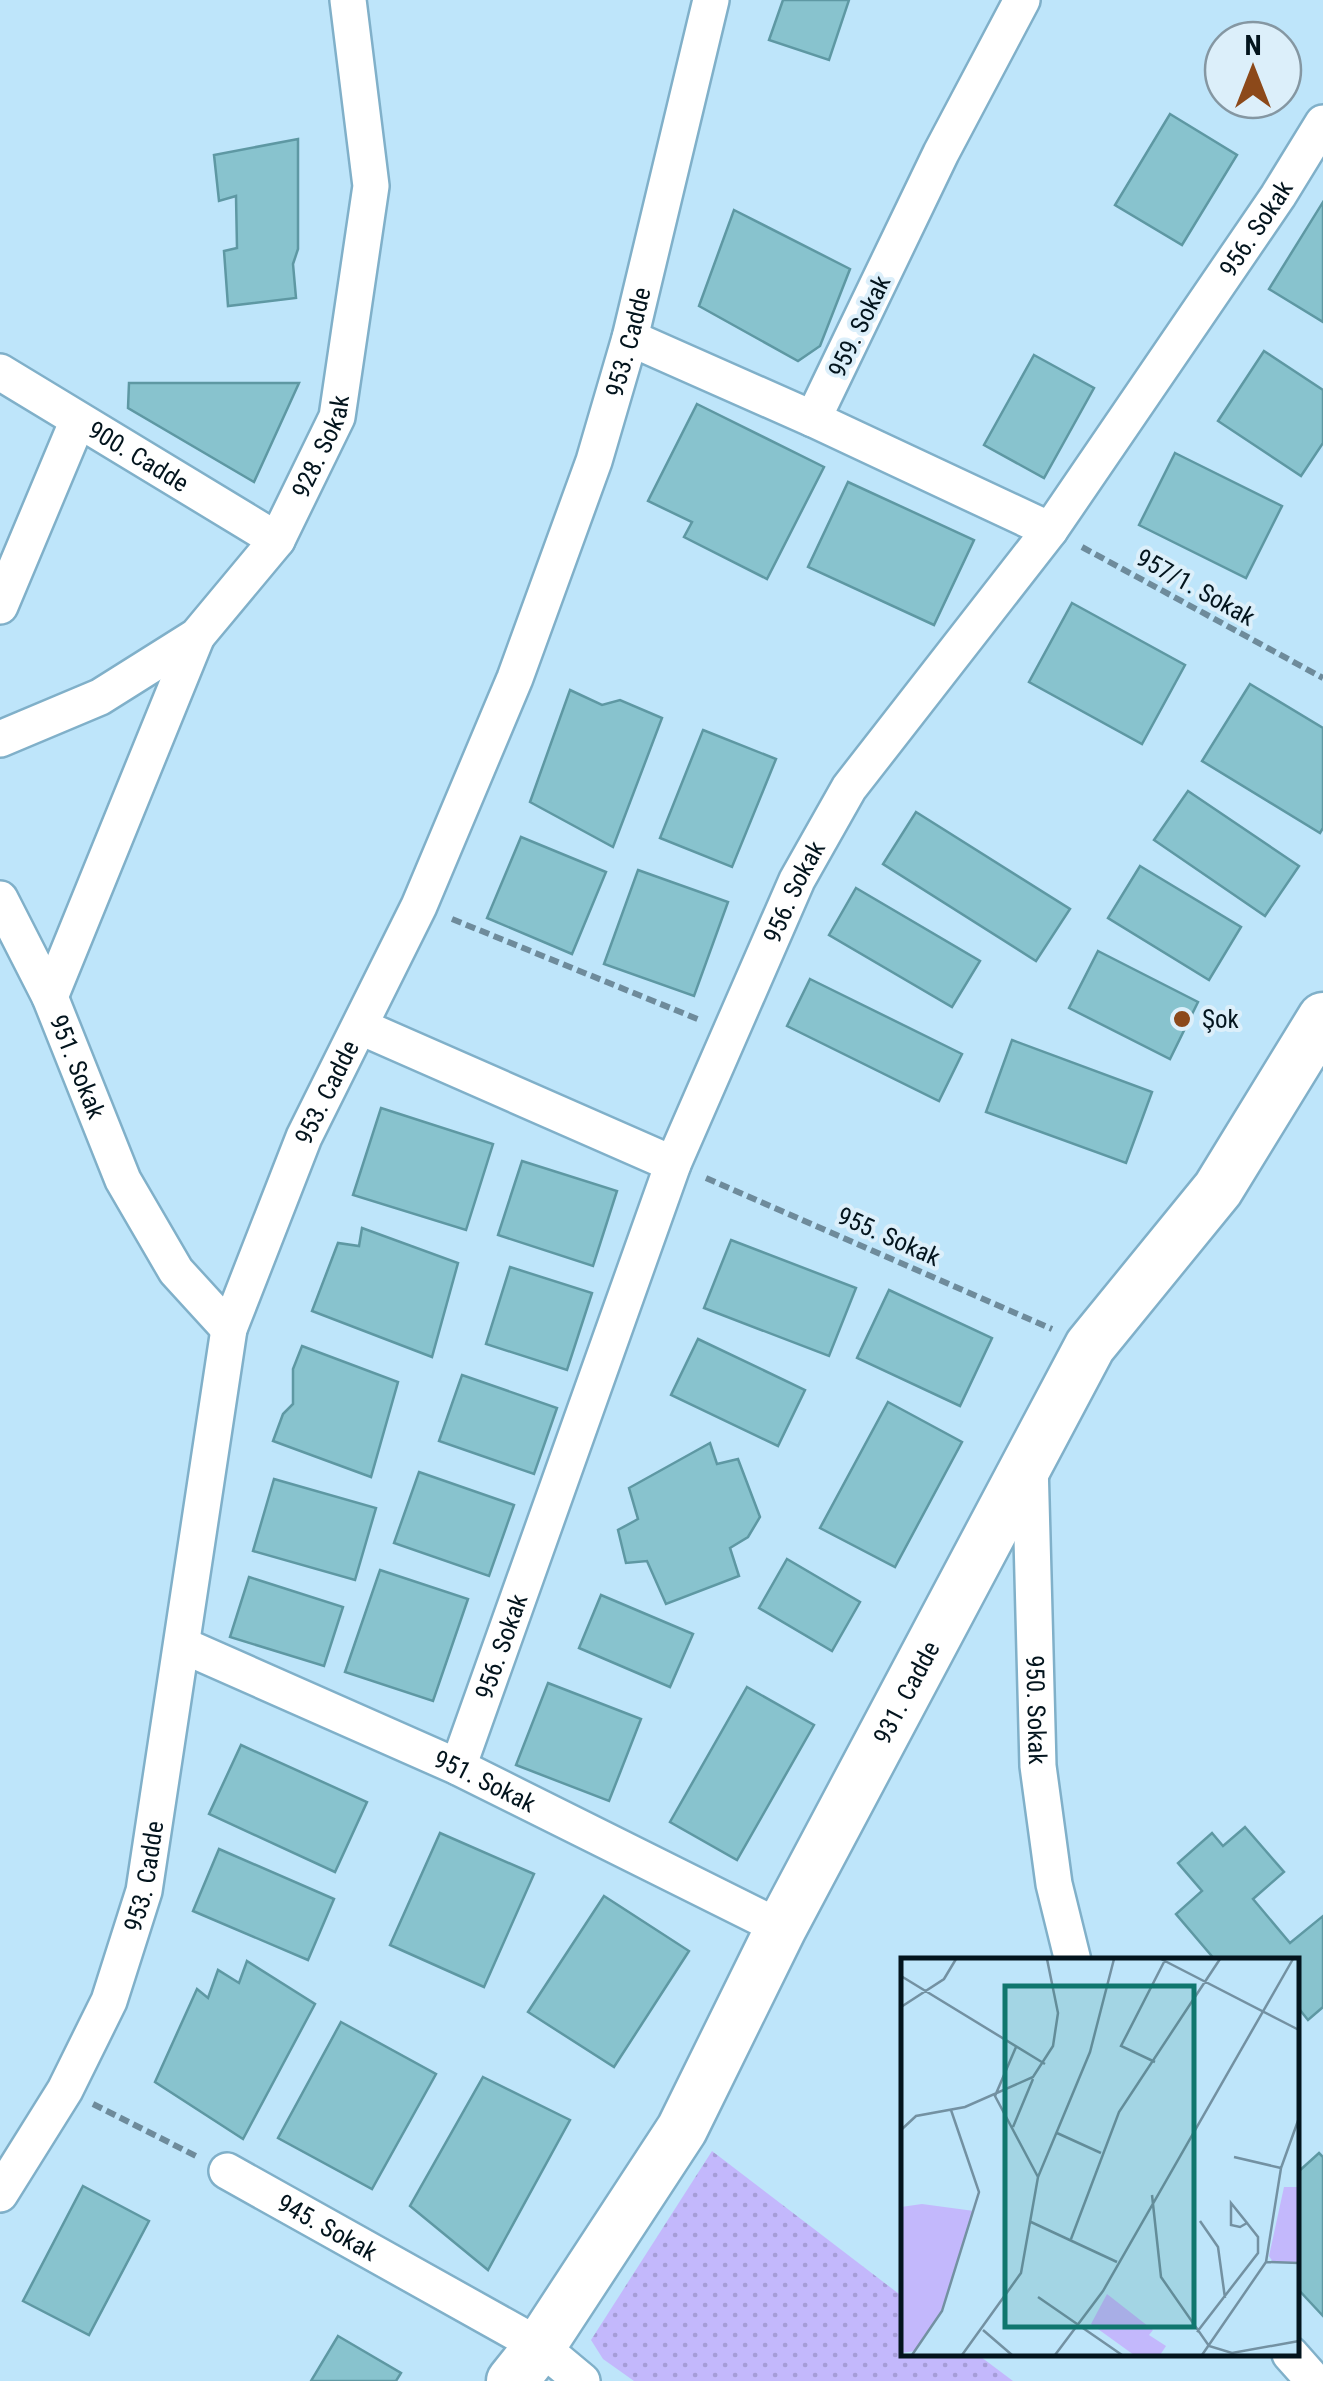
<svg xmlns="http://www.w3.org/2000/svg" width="1323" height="2381" font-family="'Roboto Condensed',sans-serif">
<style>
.grass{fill:url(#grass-dots)}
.building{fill:#88c3ce;stroke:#5e98a3;stroke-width:2.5}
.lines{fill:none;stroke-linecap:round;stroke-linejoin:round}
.street-casing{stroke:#80b0c9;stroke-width:40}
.secondary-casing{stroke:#80b0c9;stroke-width:55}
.path{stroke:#6e8b9b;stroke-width:6;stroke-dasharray:10 5;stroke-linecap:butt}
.street{stroke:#fff;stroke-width:35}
.secondary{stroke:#fff;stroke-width:50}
.poi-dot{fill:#8c491a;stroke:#dceffa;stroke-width:4}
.labels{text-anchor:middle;stroke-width:8;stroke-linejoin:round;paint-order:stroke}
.street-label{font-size:25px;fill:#03141d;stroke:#dceffa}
.poi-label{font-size:25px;fill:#03141d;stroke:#dceffa;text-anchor:start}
.inset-road{fill:none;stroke:#7391a2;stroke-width:2.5}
.view{fill:#0f766e;fill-opacity:0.15;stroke:#0f766e;stroke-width:5}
.inset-edge{fill:none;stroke:#03141d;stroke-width:5}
</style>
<defs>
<pattern id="grass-dots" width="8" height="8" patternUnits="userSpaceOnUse" patternTransform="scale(2.5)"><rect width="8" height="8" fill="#c3b8fc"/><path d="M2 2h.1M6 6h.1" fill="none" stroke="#a69dd8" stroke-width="1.8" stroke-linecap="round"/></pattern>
</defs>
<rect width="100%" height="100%" fill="#bee5fa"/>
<polygon class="grass" points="712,2151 903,2297 903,2354 977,2354 1013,2381 634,2381 603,2359 591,2340"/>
<g class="building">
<polygon points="783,0 849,0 829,60 769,40"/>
<polygon points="1170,114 1237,155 1182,245 1115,205"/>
<polygon points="298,139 298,249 293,264 296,298 228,306 224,251 237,248 236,196 219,201 214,155"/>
<polygon points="1323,202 1323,322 1269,289"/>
<polygon points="734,210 850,269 820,346 798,361 699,306"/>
<polygon points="1264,351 1323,390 1323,443 1301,476 1218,421"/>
<polygon points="1034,355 1094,388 1044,478 984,445"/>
<polygon points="129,383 299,383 254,482 128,408"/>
<polygon points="697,404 824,467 767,579 684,537 692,522 648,501"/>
<polygon points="1175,453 1282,506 1246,578 1139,525"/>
<polygon points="848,482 974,540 934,625 808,567"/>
<polygon points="1072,603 1185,665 1142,744 1029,682"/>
<polygon points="1250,684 1323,728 1323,828 1320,833 1202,761"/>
<polygon points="570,690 602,705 620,700 662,718 613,847 530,802"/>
<polygon points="703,730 776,759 732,867 660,838"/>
<polygon points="1188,791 1299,866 1265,916 1154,840"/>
<polygon points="916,812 1070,909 1036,961 883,864"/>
<polygon points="521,837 606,872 572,954 487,918"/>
<polygon points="1140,866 1241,927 1209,980 1108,918"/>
<polygon points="638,870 728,902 694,996 604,964"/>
<polygon points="856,888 980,961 952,1007 829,935"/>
<polygon points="1098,951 1198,1002 1170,1059 1069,1008"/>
<polygon points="810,979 962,1054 939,1101 787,1026"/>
<polygon points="1012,1040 1152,1092 1126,1163 986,1112"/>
<polygon points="381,1108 493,1144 466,1230 353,1195"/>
<polygon points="522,1161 617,1191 593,1266 498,1235"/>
<polygon points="362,1228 458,1263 432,1357 312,1311 338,1243 359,1246"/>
<polygon points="731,1240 856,1288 829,1356 704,1308"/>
<polygon points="510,1267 592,1293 567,1370 486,1344"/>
<polygon points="889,1290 992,1338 960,1406 857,1358"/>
<polygon points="698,1339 805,1390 778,1446 671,1395"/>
<polygon points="302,1346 398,1382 371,1477 273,1441 283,1414 293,1404 293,1369"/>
<polygon points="462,1375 557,1408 534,1474 439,1441"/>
<polygon points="888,1402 962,1442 895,1567 820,1528"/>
<polygon points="710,1443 717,1464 738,1459 760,1517 748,1537 730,1548 739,1576 666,1604 647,1561 626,1563 618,1530 638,1519 629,1488"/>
<polygon points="419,1472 514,1505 489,1576 394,1543"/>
<polygon points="274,1479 376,1508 355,1580 253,1551"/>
<polygon points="787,1559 860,1602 832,1651 759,1608"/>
<polygon points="380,1570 468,1599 433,1701 345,1672"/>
<polygon points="249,1577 343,1607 324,1666 230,1637"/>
<polygon points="601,1595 693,1634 670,1687 579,1648"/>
<polygon points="548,1683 641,1719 609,1801 516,1765"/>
<polygon points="747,1687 814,1725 737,1860 670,1822"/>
<polygon points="241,1745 367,1802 335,1872 209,1814"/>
<polygon points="1245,1827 1284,1872 1253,1899 1290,1943 1323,1916 1323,2007 1308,2020 1296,2005 1296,1961 1216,1961 1176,1914 1202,1891 1178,1863 1212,1833 1223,1846"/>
<polygon points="440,1833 534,1874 484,1987 390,1945"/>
<polygon points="219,1849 334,1899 308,1960 193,1911"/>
<polygon points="604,1896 689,1951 614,2067 528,2012"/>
<polygon points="247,1961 315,2004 243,2139 155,2082 197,1989 208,1998 218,1970 239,1983"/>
<polygon points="341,2022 436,2074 372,2189 278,2138"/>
<polygon points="483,2077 570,2120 488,2270 410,2206"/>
<polygon points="1319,2153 1323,2157 1323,2316 1296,2287 1296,2169 1298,2172"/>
<polygon points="83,2186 149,2221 89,2335 23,2301"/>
<polygon points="338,2336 401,2373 396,2381 311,2381"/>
</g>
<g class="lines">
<defs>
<g id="street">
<polyline points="1022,0 941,153 813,419 1050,530"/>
<polyline points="630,338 813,419"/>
<path id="s1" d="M0 372 277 540"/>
<polyline points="0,606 78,420"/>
<path id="s2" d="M0 739 100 697 197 636 277 540 337 417 371 186 348 0"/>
<path id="s3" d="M0 899 50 997 123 1180 176 1271 229 1329"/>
<polyline points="50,997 197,636"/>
<polyline points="361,1027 673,1164"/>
<path id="s4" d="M1030 1462 1038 1766 1054 1884 1073 1961"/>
<path id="s5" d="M182 1645 458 1767 781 1928"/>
<path id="s6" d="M458 1767 673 1164 797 880 849 788 1050 530 1278 196 1323 123"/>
<path id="s7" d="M227 2171 540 2346 582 2381"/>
<path id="s8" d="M0 2194 65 2090 109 2001 144 1891 229 1329 304 1137 419 906 515 678 594 461 630 338 711 0"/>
<polyline points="1290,2354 1314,2381"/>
</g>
<g id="secondary">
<path id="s9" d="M512 2381 540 2346 682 2129 781 1928 1090 1346 1218 1189 1323 1018"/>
</g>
</defs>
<use href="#street" class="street-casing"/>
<use href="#secondary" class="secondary-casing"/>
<g class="path">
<polyline points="1082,547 1323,678"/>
<polyline points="452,919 700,1020"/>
<polyline points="706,1178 1052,1329"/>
<polyline points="93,2104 198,2157"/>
</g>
<use href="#street" class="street"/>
<use href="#secondary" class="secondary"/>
</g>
<circle class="poi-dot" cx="1182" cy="1019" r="10"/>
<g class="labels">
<g class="street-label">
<text dy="9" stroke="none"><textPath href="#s6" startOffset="1748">956. Sokak</textPath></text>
<text transform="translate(859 326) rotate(-64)" y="9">959. Sokak</text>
<text dy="9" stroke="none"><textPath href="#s8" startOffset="1972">953. Cadde</textPath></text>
<text dy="9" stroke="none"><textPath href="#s2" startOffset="452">928. Sokak</textPath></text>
<text dy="9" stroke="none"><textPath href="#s1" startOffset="162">900. Cadde</textPath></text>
<text transform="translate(1196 587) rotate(29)" y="9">957/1. Sokak</text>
<text dy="9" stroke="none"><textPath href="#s6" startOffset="938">956. Sokak</textPath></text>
<text dy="9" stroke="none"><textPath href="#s3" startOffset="185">951. Sokak</textPath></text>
<text dy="9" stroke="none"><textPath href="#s8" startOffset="1162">953. Cadde</textPath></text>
<text transform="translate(889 1236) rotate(24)" y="9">955. Sokak</text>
<text dy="9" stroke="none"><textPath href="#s6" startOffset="128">956. Sokak</textPath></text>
<text dy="9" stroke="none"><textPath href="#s9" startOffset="795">931. Cadde</textPath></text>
<text dy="9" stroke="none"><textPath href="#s4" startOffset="248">950. Sokak</textPath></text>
<text dy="9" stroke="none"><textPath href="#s5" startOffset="332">951. Sokak</textPath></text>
<text dy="9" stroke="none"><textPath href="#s8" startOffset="352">953. Cadde</textPath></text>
<text dy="9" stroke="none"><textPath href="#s7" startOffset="115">945. Sokak</textPath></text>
</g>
<g class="poi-label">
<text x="1202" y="1028">Şok</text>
</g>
</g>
<g transform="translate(901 1958)">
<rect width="398" height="398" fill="#bee5fa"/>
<path d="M383 229H397V304H372L368 298ZM21 246 73 253 41 353 14 393 0 395V249ZM206 336 252 372 248 377 265 388 259 397H233L190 366Z" fill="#c3b8fc"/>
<path class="inset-road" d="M260 1 398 72M0 18 144 106M0 49 43 21 55 1M115 89 94 138 137 219M254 104 220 88 264 2M112 169 132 121M0 172 15 158 64 149 132 119 152 88 157 55 146 1M156 175 200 195M333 199 380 210M251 237 260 319 308 388 331 395 398 383M330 245 346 265 339 269 330 267ZM299 263 317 289 324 340M130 264 216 304M170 281 218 154 319 1M365 304 398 305M137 339 221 397M82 372 111 397M296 374 357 295V279L346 265M11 397 41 353 78 234 50 152M61 397 120 315 137 219 189 94 213 1M154 397 202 333 392 1M301 397 365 304 380 210 398 160"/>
<path class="view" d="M104 28H293V369H104Z"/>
<rect width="398" height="398" class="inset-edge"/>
</g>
<g transform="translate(1253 70)"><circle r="48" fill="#dceffa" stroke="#8597a2" stroke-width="2.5"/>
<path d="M0-8L18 38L0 25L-18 38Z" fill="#8c491a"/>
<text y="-15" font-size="28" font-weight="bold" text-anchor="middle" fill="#03141d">N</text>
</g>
</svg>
